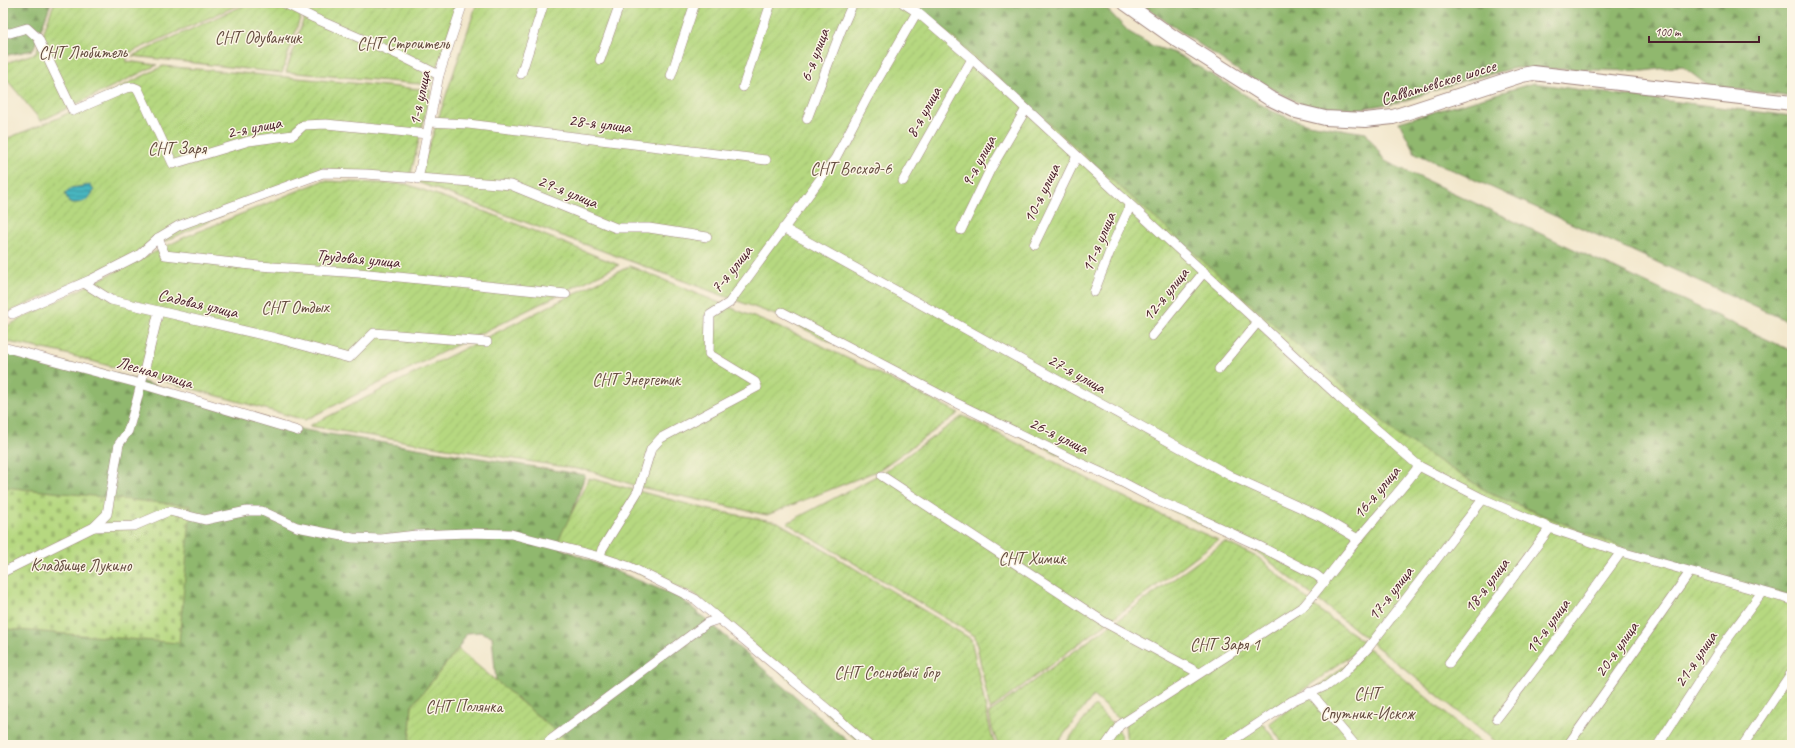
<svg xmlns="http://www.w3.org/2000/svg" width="1795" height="748" font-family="Caveat,sans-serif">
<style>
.grass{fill:url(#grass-dots);stroke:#807c56}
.forest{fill:url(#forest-firs);stroke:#6d6c4c}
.cemetery{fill:url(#cemetery-stones);stroke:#807c56}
.garden{fill:url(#garden-furrows);stroke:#807c56}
.water{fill:url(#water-rules);stroke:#486a76}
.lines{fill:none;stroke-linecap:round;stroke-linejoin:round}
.minor-casing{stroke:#9e837c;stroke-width:10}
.primary-casing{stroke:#9e837c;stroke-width:16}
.minor{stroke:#fff;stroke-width:9}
.primary{stroke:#fff;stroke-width:14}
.labels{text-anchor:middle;stroke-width:3;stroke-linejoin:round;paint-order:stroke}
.park-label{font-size:17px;fill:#654d40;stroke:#fcf5e5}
.street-label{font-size:17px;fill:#4a1f2b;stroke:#fcf5e5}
</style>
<defs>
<pattern id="grass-dots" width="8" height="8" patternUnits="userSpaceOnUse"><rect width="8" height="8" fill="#b6d880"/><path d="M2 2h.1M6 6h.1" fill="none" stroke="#9eb96f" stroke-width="1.8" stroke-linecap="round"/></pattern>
<pattern id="forest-firs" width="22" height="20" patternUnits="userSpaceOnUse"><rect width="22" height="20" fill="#90b86e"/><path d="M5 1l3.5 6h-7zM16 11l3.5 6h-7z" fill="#78955b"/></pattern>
<pattern id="cemetery-stones" width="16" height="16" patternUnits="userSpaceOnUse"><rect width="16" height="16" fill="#b6d880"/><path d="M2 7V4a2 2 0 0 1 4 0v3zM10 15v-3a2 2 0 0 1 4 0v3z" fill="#9eb96f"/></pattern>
<pattern id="garden-furrows" width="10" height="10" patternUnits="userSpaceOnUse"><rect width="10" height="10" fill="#b6d880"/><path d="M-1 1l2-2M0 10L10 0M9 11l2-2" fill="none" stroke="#9eb96f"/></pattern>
<pattern id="water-rules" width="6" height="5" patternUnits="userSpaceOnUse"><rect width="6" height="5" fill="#47b6c0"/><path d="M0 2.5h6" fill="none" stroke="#3d939c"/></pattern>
</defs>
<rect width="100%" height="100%" fill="#fcf5e5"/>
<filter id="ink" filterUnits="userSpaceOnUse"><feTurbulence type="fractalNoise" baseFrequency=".025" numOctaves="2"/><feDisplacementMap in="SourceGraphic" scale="8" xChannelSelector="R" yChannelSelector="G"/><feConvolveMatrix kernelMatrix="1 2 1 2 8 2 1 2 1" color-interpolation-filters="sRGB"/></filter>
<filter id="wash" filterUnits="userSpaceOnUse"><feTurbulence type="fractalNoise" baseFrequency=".012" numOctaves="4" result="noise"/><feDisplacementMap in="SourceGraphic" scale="16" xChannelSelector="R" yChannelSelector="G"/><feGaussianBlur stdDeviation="0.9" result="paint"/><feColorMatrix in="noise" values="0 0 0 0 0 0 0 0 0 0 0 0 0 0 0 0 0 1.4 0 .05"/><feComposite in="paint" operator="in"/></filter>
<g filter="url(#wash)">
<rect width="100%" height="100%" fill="#f2e7cc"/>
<polygon class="grass" points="3,419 7,419 3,473"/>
<g class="forest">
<polygon points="3,3 51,3 33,50 3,56"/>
<polygon points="906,3 1101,3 1129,32 1153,46 1177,54 1272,111 1289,118 1308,124 1366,133 1385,161 1792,351 1792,596 1628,550 1491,494 1398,436 932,19"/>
<polygon points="1145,3 1792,3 1792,97 1707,85 1682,66 1644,71 1515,68 1462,81 1404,101 1353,110 1309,108 1243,74 1145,7"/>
<polygon points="1534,83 1581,90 1792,116 1792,323 1415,153 1399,122"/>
<polygon points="3,350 116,374 304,430 585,475 560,548 681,598 852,745 572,745 496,681 492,636 480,632 467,633 458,649 412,706 409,745 3,745 3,473 7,419 3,419"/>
</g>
<polygon class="cemetery" points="3,487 191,506 179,643 6,629 3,650"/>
<g class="garden">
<polygon points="54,3 243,3 129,53 126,61 157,65 41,121 3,75 3,64 36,53"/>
<polygon points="249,3 305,3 282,73 132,56"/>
<polygon points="309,3 458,3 432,85 286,72"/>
<polygon points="477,3 906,3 932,19 1399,436 1491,494 1628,550 1792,596 1792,745 1500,745 1259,553 778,316 417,182"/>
<polygon points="163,66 431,90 410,177 311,175 3,315 3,140 56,119"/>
<polygon points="322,181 406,184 494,215 619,265 305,420 59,352 3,341 3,328 185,237"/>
<polygon points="630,266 812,341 959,413 879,470 767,515 640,487 590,471 309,426"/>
<polygon points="963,416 1142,506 1218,540 990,710 975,636 787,523 882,473"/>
<polygon points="589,478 710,510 778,522 971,639 991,733 995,745 862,745 695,594 557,543"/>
<polygon points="1225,542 1259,558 1323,613 1367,644 1296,695 1222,745 1127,745 1125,724 1093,696 1056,745 998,745 992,729 989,713"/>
<polygon points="1368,648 1483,745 1284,745 1269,724"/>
<polygon points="458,649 572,745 409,745 412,706"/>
<polygon points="1095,706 1120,732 1122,745 1064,745"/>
<polygon points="1262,723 1279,745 1229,745"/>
</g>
<path class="water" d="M91,185L94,191C86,203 83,203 69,203L65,193L71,188Z"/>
</g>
<g filter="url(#ink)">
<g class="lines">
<defs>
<g id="minor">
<polyline points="284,3 314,18 401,56 439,75"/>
<polyline points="903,3 917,12 972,59 1339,397 1419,466 1483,499 1550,528 1621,552 1792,600"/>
<polyline points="3,32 10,33 27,28 38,38 73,111 126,88 133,87 138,89 173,164 249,141 293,135 304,125 326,124 427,134"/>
<polyline points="600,60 620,3"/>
<polyline points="521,74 544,3"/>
<polyline points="671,76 695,3"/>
<polyline points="743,87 771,3"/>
<polyline points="807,119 842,28 853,3"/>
<polyline points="429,122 468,124 766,160"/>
<polyline points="418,179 439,75 463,3"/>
<polyline points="903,181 972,59"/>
<polyline points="783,228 1231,476 1321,517 1358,539"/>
<polyline points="961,230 990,170 1026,109"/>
<polyline points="158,238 165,255 259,266 359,273 566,294"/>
<polyline points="1034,245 1077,156"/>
<polyline points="84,283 111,300 276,338 349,358 374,333 487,342"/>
<polyline points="1094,292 1114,241 1128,211 1129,204"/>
<polyline points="782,312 954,402 1078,462 1122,482 1156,500 1201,519 1259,546 1316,575 1325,582"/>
<polyline points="12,314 90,280 139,255 158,238 178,226 323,173 366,174 511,185 616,228 649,228 707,237"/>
<polyline points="1152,336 1204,272"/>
<polyline points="3,347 141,384 298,431"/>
<polyline points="1219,369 1258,322"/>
<polyline points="882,476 1104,622 1199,673"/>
<polyline points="94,527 134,526 169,511 205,520 247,511 262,511 297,527 353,538 381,539 416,535 468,533 511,534 600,557 630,567 695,599 831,712 868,745"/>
<polyline points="600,557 602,549 638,491 651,449 661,438 757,387 755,382 709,354 710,315 729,303 835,159 867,98 917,12"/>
<polyline points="3,572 94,527 107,514 119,444 128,431 137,400 159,311"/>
<polyline points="1449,663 1550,528"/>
<polyline points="1310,692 1355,745"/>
<polyline points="1497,718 1548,652 1621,552"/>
<polyline points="548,745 549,741 707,623 719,619"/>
<path d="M1106,745L1120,725L1304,606C1323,584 1340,561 1358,539C1378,514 1400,492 1419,466"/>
<polyline points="1226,745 1292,701 1328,685 1343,674 1368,648 1483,499"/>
<polyline points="1568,745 1690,572"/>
<polyline points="1658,745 1720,649 1762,592"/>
<polyline points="1743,745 1792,672"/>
</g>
<polyline id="primary" points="1125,3 1173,37 1269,98 1296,111 1325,118 1365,120 1393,117 1522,75 1533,73 1792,103"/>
</defs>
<use href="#minor" class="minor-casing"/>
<use href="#primary" class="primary-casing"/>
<use href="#minor" class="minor"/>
<use href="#primary" class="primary"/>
</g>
</g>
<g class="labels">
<g class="park-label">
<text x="258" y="43">СНТ Одуванчик</text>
<text x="403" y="49">СНТ Строитель</text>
<text x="83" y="58">СНТ Любитель</text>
<text x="177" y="154">СНТ Заря</text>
<text x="851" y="174">СНТ Восход-6</text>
<text x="295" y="313">СНТ Отдых</text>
<text x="636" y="385">СНТ Энергетик</text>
<text x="1032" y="564">СНТ Химик</text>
<text x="81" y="571">Кладбище Лукино</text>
<text x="1225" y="650">СНТ Заря 1</text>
<text x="887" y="678">СНТ Сосновый бор</text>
<text x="1367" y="699">СНТ<tspan x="1367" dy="20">Спутник-Искож</tspan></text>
<text x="464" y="712">СНТ Полянка</text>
</g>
<g class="street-label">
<text transform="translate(814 55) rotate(-69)" y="6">6-я улица</text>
<text transform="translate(1438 82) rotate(-17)" y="6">Савватьевское шоссе</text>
<text transform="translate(419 98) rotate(-78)" y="6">1-я улица</text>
<text transform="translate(923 112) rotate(-61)" y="6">8-я улица</text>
<text transform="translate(600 123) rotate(7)" y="6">28-я улица</text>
<text transform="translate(254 127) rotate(-11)" y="6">2-я улица</text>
<text transform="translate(978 161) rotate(-62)" y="6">9-я улица</text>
<text transform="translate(568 191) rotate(22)" y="6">29-я улица</text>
<text transform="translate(1041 193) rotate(-64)" y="6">10-я улица</text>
<text transform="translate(1098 242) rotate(-67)" y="6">11-я улица</text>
<text transform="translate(358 258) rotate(5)" y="6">Трудовая улица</text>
<text transform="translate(731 269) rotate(-51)" y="6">7-я улица</text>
<text transform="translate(1165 294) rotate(-51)" y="6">12-я улица</text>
<text transform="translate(198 303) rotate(13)" y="6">Садовая улица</text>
<text transform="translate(155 372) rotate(16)" y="6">Лесная улица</text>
<text transform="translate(1077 373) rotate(29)" y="6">27-я улица</text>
<text transform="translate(1059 435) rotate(26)" y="6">26-я улица</text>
<text transform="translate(1376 492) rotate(-50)" y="6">16-я улица</text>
<text transform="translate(1486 585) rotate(-53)" y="6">18-я улица</text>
<text transform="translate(1390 593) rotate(-52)" y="6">17-я улица</text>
<text transform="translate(1547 626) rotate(-54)" y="6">19-я улица</text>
<text transform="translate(1616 649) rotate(-55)" y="6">20-я улица</text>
<text transform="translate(1695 659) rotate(-56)" y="6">21-я улица</text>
</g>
</g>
<rect width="1795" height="748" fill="none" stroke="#fcf5e5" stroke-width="16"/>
<path d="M1649 36v6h110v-6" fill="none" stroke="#4a1f2b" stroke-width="2"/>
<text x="1655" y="36" font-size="12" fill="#4a1f2b" stroke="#fcf5e5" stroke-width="3" paint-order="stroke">100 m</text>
</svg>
